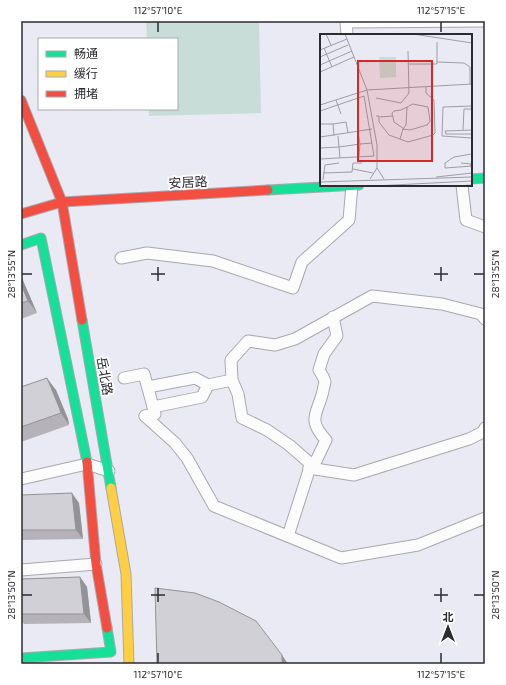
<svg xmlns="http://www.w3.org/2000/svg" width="506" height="685" font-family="'Exo 2','Noto Sans SC',sans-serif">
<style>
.green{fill:#c8ddd7}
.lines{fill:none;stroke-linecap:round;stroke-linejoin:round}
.street-casing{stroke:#a8a8af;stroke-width:13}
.fast-casing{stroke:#a8a8af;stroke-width:11}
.slow-casing{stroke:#a8a8af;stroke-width:11}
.jam-casing{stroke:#a8a8af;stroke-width:11}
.street{stroke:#fcfcfd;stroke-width:11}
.fast{stroke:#16e098;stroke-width:9}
.slow{stroke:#ffcf43;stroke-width:9}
.jam{stroke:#f24e42;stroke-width:9}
.wall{fill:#b5b3b9}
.shaded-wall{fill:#939296}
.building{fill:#d2d0d7;stroke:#939296}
.ticks{fill:none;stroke:#2b2b32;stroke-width:1.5}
.labels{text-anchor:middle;stroke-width:3.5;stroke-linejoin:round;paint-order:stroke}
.street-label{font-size:13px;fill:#2b2b32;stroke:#fff}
.inset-road{fill:none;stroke:#9e9ea6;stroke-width:1}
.view{fill:#d62828;fill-opacity:0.15;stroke:#d62828;stroke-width:2}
.inset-edge{fill:none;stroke:#2b2b32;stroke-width:2}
.neatline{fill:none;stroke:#2b2b32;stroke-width:1.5}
.ticks-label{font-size:10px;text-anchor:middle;fill:#2b2b32}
</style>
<rect width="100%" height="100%" fill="#eaeaf4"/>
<polygon class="green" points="146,21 259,21 261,113 149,116 149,109 177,109 177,39 147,39"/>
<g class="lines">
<defs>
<g id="street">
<polyline points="346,21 347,35"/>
<polyline points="346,22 485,21"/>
<polyline points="462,185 466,220 485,227"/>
<polyline points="121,258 147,253 213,261 293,288 302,262 349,220 352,185"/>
<polyline points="124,378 144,374 155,414 145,416"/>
<polyline points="148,387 195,378 208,385 232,380"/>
<polyline points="153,407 202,397 208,385"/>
<polyline points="145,416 175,443 187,458 214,506 341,558 418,545 485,518"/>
<polyline points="309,468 354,475 469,439 483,432 485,428"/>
<path d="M309,468L316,461L326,440C306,419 318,413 323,391C323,388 325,384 325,382C324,378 321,373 319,370L324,354L337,336L333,317"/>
<polyline points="21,479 87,464 109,471"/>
<polyline points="288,536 311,464 289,445 267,430 242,418 238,394 232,380 231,360 248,341 275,345 295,339 372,296 442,304 481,314 485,319"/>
<polyline points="21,570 96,564"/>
</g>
<g id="fast">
<polyline points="471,179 485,178"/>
<polyline points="268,190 359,185"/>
<polyline points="21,245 41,238 87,462"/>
<polyline points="82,320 111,488"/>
<polyline points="21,658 111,652 107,628"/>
</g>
<polyline id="slow" points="111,488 126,574 129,664"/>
<g id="jam">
<polyline points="21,100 62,202 82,320"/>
<polyline points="21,214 62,202 268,190"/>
<polyline points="87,462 96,564 107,628"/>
</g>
</defs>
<use href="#street" class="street-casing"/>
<use href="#fast" class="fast-casing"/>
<use href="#slow" class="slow-casing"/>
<use href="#jam" class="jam-casing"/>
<use href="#street" class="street"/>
<use href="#fast" class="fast"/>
<use href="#slow" class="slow"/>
<use href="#jam" class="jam"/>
</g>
<g class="wall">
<polygon points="21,277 37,313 21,319"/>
<polygon points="21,387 56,390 68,419 69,425 21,442"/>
<polygon points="21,495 79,503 83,539 21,540"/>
<polygon points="80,577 87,587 91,623 24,624 21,620 21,579"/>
</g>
<g class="shaded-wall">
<polygon points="21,277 22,278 37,313 28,301 21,284"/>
<polygon points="47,378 56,390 68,419 69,425 61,413"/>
<polygon points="72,493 79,503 83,539 76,530"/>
<polygon points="80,577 87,587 91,623 84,614"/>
<polygon points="282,655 288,664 282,664"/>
</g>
<g class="building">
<polygon points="21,284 28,301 21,303"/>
<polygon points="47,378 59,407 61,413 21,427 21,387"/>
<polygon points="72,493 76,530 21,530 21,495"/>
<polygon points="80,577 84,614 21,614 21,579"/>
<polygon points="155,588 195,593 219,602 256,621 282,655 282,664 157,664"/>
</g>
<path class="ticks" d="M158,22V32M441,22V32M158,267V281M441,267V281M22,274H32M151,274H165M434,274H448M474,274H484M158,588V602M441,588V602M22,595H32M151,595H165M434,595H448M474,595H484M158,653V663M441,653V663"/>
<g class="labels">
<g class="street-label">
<text transform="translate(188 182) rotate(-3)" y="5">安居路</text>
<text transform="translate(105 376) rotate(80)" y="5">岳北路</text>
</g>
</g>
<g transform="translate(320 34)">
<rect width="152" height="152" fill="#eaeaf4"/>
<path d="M59,23H76V43L60,44Z" fill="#c8ddd7"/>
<path class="inset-road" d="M6,0L11,11M25,0L47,56L57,111V134L50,145M93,0L152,9M4,14L12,33M0,16L27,5M0,23L28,11M117,28L144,29L150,33V50M89,30H117V8M0,31L32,17M0,38L34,23M56,64L81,69L89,59L88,17M16,66L21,80M0,71L47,56L152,50M152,72L123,73L122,102L152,104M0,77L44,62L54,122L0,125M56,82H59V88L69,101L88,108L113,101L115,99L114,66L106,59V53M60,83L72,82M0,90H13L14,102M13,90L26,88L28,99M143,96L144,75H152M152,96L125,97L126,100H152M0,103L52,95M80,105L83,95H84L74,88L72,79L74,77L81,76L93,70L108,73L110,87L107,91L90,96L83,95L86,91L87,73M0,114L19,113L18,102M152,120L134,123L125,129V134L152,132M39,122L40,110L52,109M20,124L19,113L40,110L38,98M141,129L151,130V133M57,134L64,145M33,135L53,139M3,139L32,138L33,129H42M116,143L152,139M3,146L5,131L19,129M0,148L152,143M54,152L152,147M137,152L152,151"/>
<path class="view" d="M38,27H112V127H38Z"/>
<rect width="152" height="152" class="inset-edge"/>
</g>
<rect width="506" height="685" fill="none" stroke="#ffffff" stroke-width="44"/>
<rect x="38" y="38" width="140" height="72" fill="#ffffff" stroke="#aaaaad"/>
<rect x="46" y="51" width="20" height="6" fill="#16e098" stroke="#aaaaad"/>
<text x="74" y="58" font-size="12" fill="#2b2b32">畅通</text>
<rect x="46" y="71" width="20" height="6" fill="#ffcf43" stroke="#aaaaad"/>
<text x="74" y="78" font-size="12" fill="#2b2b32">缓行</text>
<rect x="46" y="91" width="20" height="6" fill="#f24e42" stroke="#aaaaad"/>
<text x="74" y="98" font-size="12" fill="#2b2b32">拥堵</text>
<g transform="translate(448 627)" stroke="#ffffff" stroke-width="3" paint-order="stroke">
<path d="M0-3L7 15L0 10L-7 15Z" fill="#2b2b32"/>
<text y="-6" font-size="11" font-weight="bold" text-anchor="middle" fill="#2b2b32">北</text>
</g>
<rect x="22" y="22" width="462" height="641" class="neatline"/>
<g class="ticks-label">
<text x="158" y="14">112°57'10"E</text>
<text x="441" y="14">112°57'15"E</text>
<text transform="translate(11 274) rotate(-90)" y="4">28°13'55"N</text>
<text transform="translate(495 274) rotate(-90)" y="4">28°13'55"N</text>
<text transform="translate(11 595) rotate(-90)" y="4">28°13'50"N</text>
<text transform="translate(495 595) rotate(-90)" y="4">28°13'50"N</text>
<text x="158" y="678">112°57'10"E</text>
<text x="441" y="678">112°57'15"E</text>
</g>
</svg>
